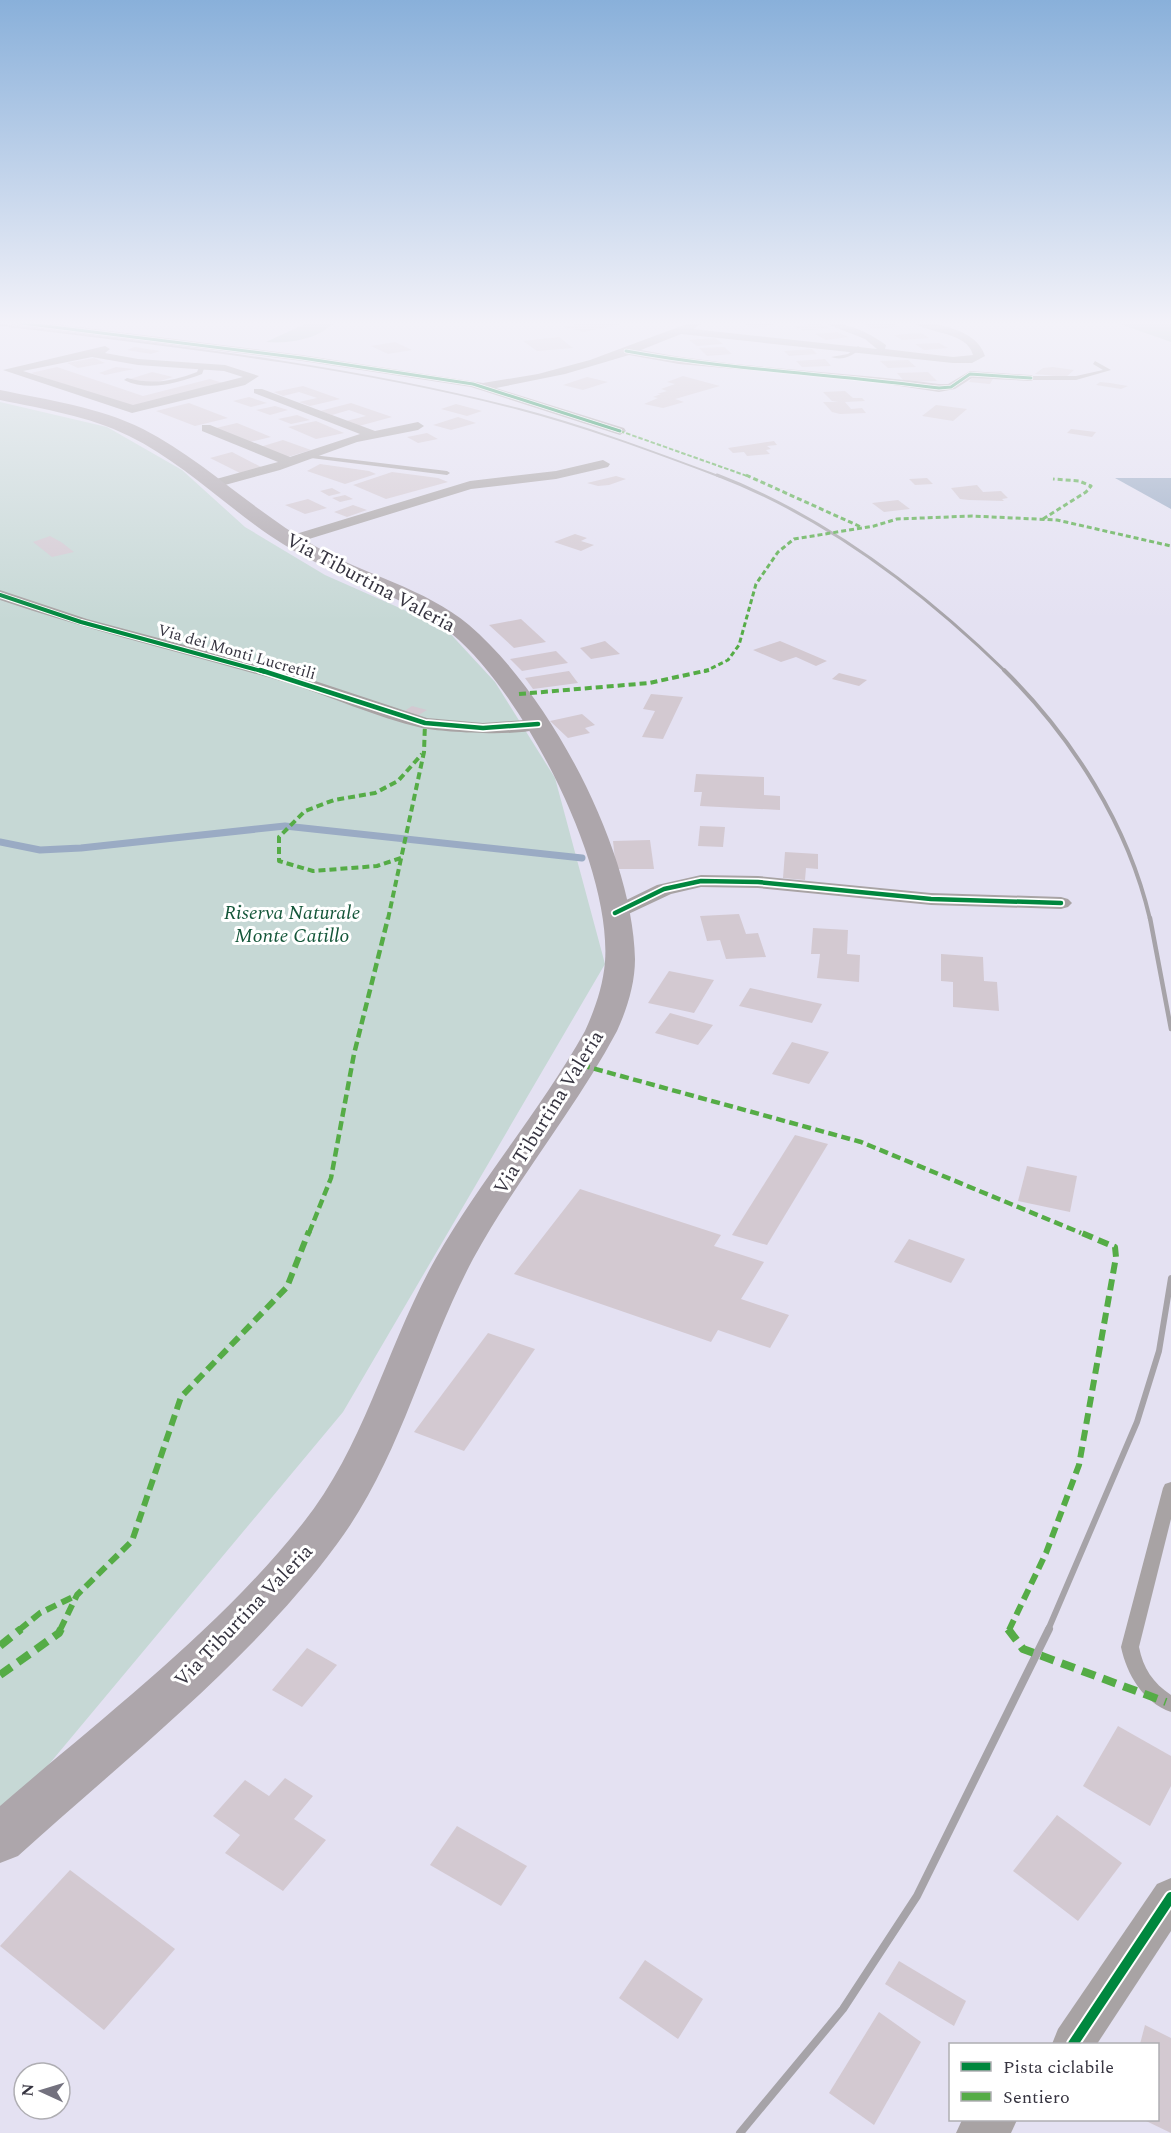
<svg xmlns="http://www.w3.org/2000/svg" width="1171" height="2133" font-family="Spectral,serif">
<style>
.green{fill:#c6d8d5}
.forest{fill:#adc0bc}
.water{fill:#9aabc4}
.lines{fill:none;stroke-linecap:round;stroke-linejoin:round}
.stream{stroke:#9aabc4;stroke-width:7}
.building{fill:#d3c9d1}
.service{fill:#a8a3a4;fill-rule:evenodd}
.minor{fill:#a8a3a4;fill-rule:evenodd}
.primary{fill:#ada6ab;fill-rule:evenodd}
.rail-far5{stroke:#a6a3a8;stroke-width:2}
.rail-far4{stroke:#a6a3a8;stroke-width:3}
.rail-far3{stroke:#a6a3a8;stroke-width:4}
.rail-far2{stroke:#a6a3a8;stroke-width:4.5}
.rail-far1{stroke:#a6a3a8;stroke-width:6}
.rail{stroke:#a6a3a8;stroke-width:8}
.quiet-far5{stroke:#55ac46;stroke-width:2;stroke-dasharray:4.5 2;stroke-linecap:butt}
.quiet-far4{stroke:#55ac46;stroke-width:3;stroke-dasharray:5 3;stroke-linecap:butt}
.quiet-far3{stroke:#55ac46;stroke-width:4;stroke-dasharray:7 4;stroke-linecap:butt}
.quiet-far2{stroke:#55ac46;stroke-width:4.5;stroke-dasharray:9 4.5;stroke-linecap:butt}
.quiet-far1{stroke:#55ac46;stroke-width:6;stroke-dasharray:11 6;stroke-linecap:butt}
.quiet{stroke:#55ac46;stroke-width:8;stroke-dasharray:14 8;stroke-linecap:butt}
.cycleway-far3-casing{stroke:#fff;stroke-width:4.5}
.cycleway-far2-casing{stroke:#fff;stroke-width:6}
.cycleway-far1-casing{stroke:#fff;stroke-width:8}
.cycleway-casing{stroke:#fff;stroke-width:14}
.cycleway-far3{stroke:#00873e;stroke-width:3}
.cycleway-far2{stroke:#00873e;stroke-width:4}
.cycleway-far1{stroke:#00873e;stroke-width:4.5}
.cycleway{stroke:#00873e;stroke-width:10}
.labels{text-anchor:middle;stroke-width:6;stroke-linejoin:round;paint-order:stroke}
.far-street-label{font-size:16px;fill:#363440;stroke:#fff}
.street-label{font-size:20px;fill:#363440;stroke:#fff}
.park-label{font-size:20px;font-style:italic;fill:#145639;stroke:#fff}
</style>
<rect width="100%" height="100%" fill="#e4e1f2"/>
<polygon class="green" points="0,402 107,427 182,470 245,527 325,575 445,628 495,682 555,778 605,964 343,1412 0,1823"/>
<g class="forest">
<path d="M309,322H335C318,339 290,344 266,342Z"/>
<polygon points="1114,322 1171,322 1171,342"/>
</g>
<polygon class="water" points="1115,478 1171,478 1171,509"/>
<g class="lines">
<polyline class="stream" points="0,842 40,850 81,848 285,826 582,858"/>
</g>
<g class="building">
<polygon points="583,322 592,323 626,323 584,332 565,327"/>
<polygon points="739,322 767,322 774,325 754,328"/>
<polygon points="881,322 891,322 899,327 872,329 864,323"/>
<polygon points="818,323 828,328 804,331 794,326"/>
<polygon points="837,332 848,337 826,340 815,334"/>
<polygon points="921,333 929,338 902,340 894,335"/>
<polygon points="559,337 573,348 537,351 523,341"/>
<polygon points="715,338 723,344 697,346 689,340"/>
<polygon points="395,342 412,350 388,354 371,346"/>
<polygon points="939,343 948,348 924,350 915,344"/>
<polygon points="135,347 160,351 151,354 127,350"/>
<polygon points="724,347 732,354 707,356 699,348"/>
<polygon points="812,349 817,354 789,356 784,351"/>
<polygon points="94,358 105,363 78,368 67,363"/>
<polygon points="825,359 831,366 802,367 796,361"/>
<polygon points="908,360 916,367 888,368 880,361"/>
<polygon points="57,367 143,396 210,379 226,384 132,408 31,373"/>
<polygon points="116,367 134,369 105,375 99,373"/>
<polygon points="1053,367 1074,370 1066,377 1035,374 1043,368"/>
<polygon points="152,372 173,377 151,384 130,379"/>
<polygon points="928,372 937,381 905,382 897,373"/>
<polygon points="683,376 720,386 675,399 684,402 663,408 644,404 658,398 653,397 661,394 657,394 667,391 661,389 675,384 667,382"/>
<polygon points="973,376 994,377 990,384 969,382"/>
<polygon points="587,377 608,382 583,390 563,385"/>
<polygon points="1100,382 1110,383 1128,386 1121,389 1096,385"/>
<polygon points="303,386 340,399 310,406 299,402 317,398 299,392 283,396 274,392"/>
<polygon points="845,391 853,398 862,398 865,401 845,402 851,409 862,408 866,413 840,414 832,412 823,402 838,402 832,401 823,392"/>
<polygon points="249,397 267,403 251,407 233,401"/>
<polygon points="189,403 228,418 195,426 156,411"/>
<polygon points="351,403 392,417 359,426 346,421 366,416 349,410 332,415 320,411"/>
<polygon points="456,404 482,411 467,416 441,409"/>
<polygon points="936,405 967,409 953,421 922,416"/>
<polygon points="275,406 288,410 270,415 256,410"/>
<polygon points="297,415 310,420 291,424 278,419"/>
<polygon points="458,417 476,423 451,430 433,425"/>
<polygon points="316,421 344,433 316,439 288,427"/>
<polygon points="237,423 271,437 250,442 216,428"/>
<polygon points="1071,429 1096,432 1092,437 1067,433"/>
<polygon points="427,433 438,439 418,443 407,437"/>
<polygon points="283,440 311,450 288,457 260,447"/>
<polygon points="774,441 777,445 767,446 771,449 766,450 770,454 747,456 744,452 733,453 728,448"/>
<polygon points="232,452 263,468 240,473 210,458"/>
<polygon points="320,464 369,471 376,474 345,484 307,471"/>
<polygon points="392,472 438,478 448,482 386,499 353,485"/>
<polygon points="616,476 626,479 609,485 598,486 587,483"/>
<polygon points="927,478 933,484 915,485 909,479"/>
<polygon points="977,485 983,492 1001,491 1008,498 1002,499 1004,501 969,500 960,499 951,488"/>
<polygon points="332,488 341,493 329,496 320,491"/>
<polygon points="345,495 353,499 340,502 332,498"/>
<polygon points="308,499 327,508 305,514 285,505"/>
<polygon points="898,500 910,509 884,512 872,503"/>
<polygon points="353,505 367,510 347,517 334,512"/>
<polygon points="575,534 587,538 581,541 594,545 581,551 554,542"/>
<polygon points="50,536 61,542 74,552 52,557 33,542"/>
<polygon points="521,619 546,642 514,648 489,625"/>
<polygon points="605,641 620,654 591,659 580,648"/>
<polygon points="780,641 827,661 816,666 796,657 781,662 753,650"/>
<polygon points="556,651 568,663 522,671 510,659"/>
<polygon points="569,671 578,683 533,689 525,678"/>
<polygon points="839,673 867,680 859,686 832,679"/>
<polygon points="651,694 683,697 663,739 642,737 655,711 643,709"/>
<polygon points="412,706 427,710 417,716 403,712"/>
<polygon points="582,714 595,725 585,728 590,733 568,738 550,721"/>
<polygon points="696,774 764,777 764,795 780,796 780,810 700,806 702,792 694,792"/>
<polygon points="700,826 725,827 723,847 698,846"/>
<polygon points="650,840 654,869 616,869 613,841"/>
<polygon points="785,852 818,854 818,869 806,868 805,880 783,878"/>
<polygon points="739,914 746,934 758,933 766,957 726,959 720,940 707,941 700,916"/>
<polygon points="813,928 848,930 847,954 860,955 859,982 817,978 820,954 811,954"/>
<polygon points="941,954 983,957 984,981 997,982 999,1011 953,1007 953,982 941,981"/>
<polygon points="669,971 714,980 694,1013 648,1003"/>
<polygon points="750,988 822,1004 812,1023 739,1006"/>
<polygon points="670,1013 713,1025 698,1045 655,1033"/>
<polygon points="792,1042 829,1052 809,1084 772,1074"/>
<polygon points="795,1135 828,1144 767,1245 732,1235"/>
<polygon points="1027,1166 1077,1176 1070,1212 1018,1201"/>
<polygon points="580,1189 721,1235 714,1246 764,1262 741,1299 789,1315 770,1348 718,1330 711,1342 514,1274"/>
<polygon points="909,1239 965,1259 951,1283 894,1262"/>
<polygon points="488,1333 535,1349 464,1451 414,1432"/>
<polygon points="307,1648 337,1665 302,1707 272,1690"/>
<polygon points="1118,1726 1171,1756 1171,1786 1150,1826 1083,1786"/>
<polygon points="285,1778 313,1796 294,1819 326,1840 283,1891 225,1853 240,1835 213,1816 245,1780 269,1796"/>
<polygon points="1057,1815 1122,1863 1078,1921 1013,1871"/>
<polygon points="457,1826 527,1866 501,1906 430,1865"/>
<polygon points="70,1870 175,1949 104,2030 0,1946"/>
<polygon points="645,1960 703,1999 678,2039 619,1998"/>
<polygon points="899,1961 966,2001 954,2026 885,1984"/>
<polygon points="879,2012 921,2042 874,2125 829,2093"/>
<polygon points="1145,2025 1171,2038 1171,2133 1144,2120 1158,2120 1158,2044 1140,2044"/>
</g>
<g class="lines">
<g class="service">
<path d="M858,346L861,348C853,356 842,361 831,357L848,354Z"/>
<polygon points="1095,361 1111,370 1076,380 1031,380 1028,378 1031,376 1076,376 1103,370 1093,364"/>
<path d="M200,365L205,366L202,374C178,383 148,392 124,380L127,378C152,385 174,381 197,372Z"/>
<polygon points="305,454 447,471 450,473 447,475 303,457 303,455"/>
<path d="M1171,1482V1519L1139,1647C1143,1668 1153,1683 1171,1695V1712C1143,1702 1127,1675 1121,1647L1163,1488L1165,1484Z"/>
</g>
<g class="minor">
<path d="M8,322H39L302,355L483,383L538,374L590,360L692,322L701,324L693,329L877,349L865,339L822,322C845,322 867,331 886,345L885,349L953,357L973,355C967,331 928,334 912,322C935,322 977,329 985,356L972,363H953L681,334L641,350C739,369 840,371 939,384H948L970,371L1031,375L1037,378L1031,381L972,378L955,389L939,392L860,380L679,364L629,355L565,374L496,388L624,428L626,431L620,435L471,387L302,361L13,325Z"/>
<path d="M105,346L110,349L105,353L138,359L225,365L259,376L245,385L132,413L3,370ZM92,357L138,365L224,371L243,377L133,405L23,371Z"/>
<polygon points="254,389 262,389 375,431 418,422 424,426 418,430 357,442 280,470 214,488 209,487 209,481 278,462 202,431 202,425 210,425 290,457 360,434 254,393"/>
<polygon points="603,460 610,464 608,467 556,479 471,489 296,543 286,543 284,540 286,537 470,481 556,471"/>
<path d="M0,590L87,619L297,675L427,718L483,723L538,719L547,724C537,739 441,732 422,728C375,717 330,696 284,682C189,654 94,632 0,600Z"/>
<polygon points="701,875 758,876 931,893 1061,897 1068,899 1072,903 1068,907 1061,909 931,905 758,888 701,887 671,894 622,917 608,917 604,913 608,909 657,885"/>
<polygon points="1171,1878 1171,1931 1097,2044 1052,2044 1058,2029 1157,1884"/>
<polygon points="962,2120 1017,2120 1011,2133 956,2133"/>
</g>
<path class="primary" d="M0,390C48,400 99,407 143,429C205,461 254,512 315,546C364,575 425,588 469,625C550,694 633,851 635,959C635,984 627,1009 617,1031C575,1110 516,1180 473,1259C423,1353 401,1458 337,1544C252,1660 124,1760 18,1856L0,1863V1806C104,1716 217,1631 303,1523C366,1444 387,1344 436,1258C481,1179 541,1110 585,1031C595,1009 603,986 605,962C612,866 525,695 452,634C403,593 336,578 283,544C230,511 186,464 129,436C89,416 43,409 0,400Z"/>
<path class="rail-far5" d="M0,325C174,346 349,365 519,409C588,427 654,452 721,477"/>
<path class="rail-far4" d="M717,475C824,516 924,592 1006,672"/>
<path class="rail-far3" d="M1004,670C1073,738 1128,825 1150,919"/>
<polyline class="rail-far2" points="1150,918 1171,1029"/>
<polyline class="rail-far1" points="1048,1630 1137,1422 1159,1351 1171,1278"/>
<polyline class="rail" points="740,2133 843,2009 917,1896 1049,1629"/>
<polyline class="quiet-far5" points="620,431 750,477"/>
<g class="quiet-far4">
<polyline points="746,475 861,527"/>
<polyline points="1043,519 1086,492 1091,486 1079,481 1053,479"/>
<polyline points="704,672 728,660 739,645 756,584 778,552 794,539 874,526 897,519 972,516 1057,520 1171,546"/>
</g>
<g class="quiet-far3">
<polyline points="519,694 649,683 709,670"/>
<polyline points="401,858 377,866 313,871 279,861 279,837 305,811 334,800 375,793 398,781 422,754"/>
<polyline points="388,919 424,752 425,723"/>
</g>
<g class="quiet-far2">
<polyline points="581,1065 861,1142 1081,1233"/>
<polyline points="309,1233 331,1178 354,1054 388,918"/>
</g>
<g class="quiet-far1">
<polyline points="19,1630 40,1613 77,1595"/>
<polyline points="60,1630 77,1595 132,1541 181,1397 287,1287 309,1231"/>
<polyline points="1009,1630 1046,1553 1079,1465 1116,1257 1115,1247 1077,1231"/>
</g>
<g class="quiet">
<polyline points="1008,1629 1023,1649 1166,1702"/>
<polyline points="0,1646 21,1629"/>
<polyline points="0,1675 59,1633 61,1629"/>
</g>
<defs>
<g id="cycleway-far3">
<polyline points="13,322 302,358 473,384 620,431"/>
<path d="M626,351C729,370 835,374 939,388L951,387L970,374L1031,378"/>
</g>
<polyline id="cycleway-far2" points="0,595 81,622 265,672"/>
<g id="cycleway-far1">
<polyline points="260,670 425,723 483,728 538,724"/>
<polyline points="615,913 664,889 701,881 758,882 931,899 1061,903"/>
</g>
<polyline id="cycleway" points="1073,2044 1171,1897"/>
</defs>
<use href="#cycleway-far3" class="cycleway-far3-casing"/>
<use href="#cycleway-far2" class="cycleway-far2-casing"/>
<use href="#cycleway-far1" class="cycleway-far1-casing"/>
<use href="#cycleway" class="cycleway-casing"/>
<use href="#cycleway-far3" class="cycleway-far3"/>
<use href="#cycleway-far2" class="cycleway-far2"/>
<use href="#cycleway-far1" class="cycleway-far1"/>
<use href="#cycleway" class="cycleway"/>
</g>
<linearGradient id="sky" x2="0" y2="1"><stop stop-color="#89b0da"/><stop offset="0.52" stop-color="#f3f2f9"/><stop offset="1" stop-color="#f3f2f9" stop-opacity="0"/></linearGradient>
<rect width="1171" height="621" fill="url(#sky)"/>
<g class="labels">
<g class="far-street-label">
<text transform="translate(237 651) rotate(16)" y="6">Via dei Monti Lucretili</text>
</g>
<g class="street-label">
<text transform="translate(371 582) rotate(28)" y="7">Via Tiburtina Valeria</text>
<text transform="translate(548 1112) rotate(-58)" y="7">Via Tiburtina Valeria</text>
<text transform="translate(243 1615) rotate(-46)" y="7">Via Tiburtina Valeria</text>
</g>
<g class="park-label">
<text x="292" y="919">Riserva Naturale<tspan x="292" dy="23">Monte Catillo</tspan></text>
</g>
</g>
<rect x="949" y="2043" width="210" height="78" fill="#ffffff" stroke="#afaeb3" stroke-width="1.5"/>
<rect x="961" y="2062" width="30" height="9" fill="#00873e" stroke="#afaeb3" stroke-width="1.5"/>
<text x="1003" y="2073" font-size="18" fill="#363440">Pista ciclabile</text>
<rect x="961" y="2092" width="30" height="9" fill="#55ac46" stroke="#afaeb3" stroke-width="1.5"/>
<text x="1003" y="2103" font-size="18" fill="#363440">Sentiero</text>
<g transform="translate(42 2091) rotate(274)"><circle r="28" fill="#ffffff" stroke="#afaeb3" stroke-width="1.5"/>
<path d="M0-4.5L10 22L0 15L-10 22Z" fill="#73717e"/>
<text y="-9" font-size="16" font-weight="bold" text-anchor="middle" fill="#363440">N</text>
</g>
</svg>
